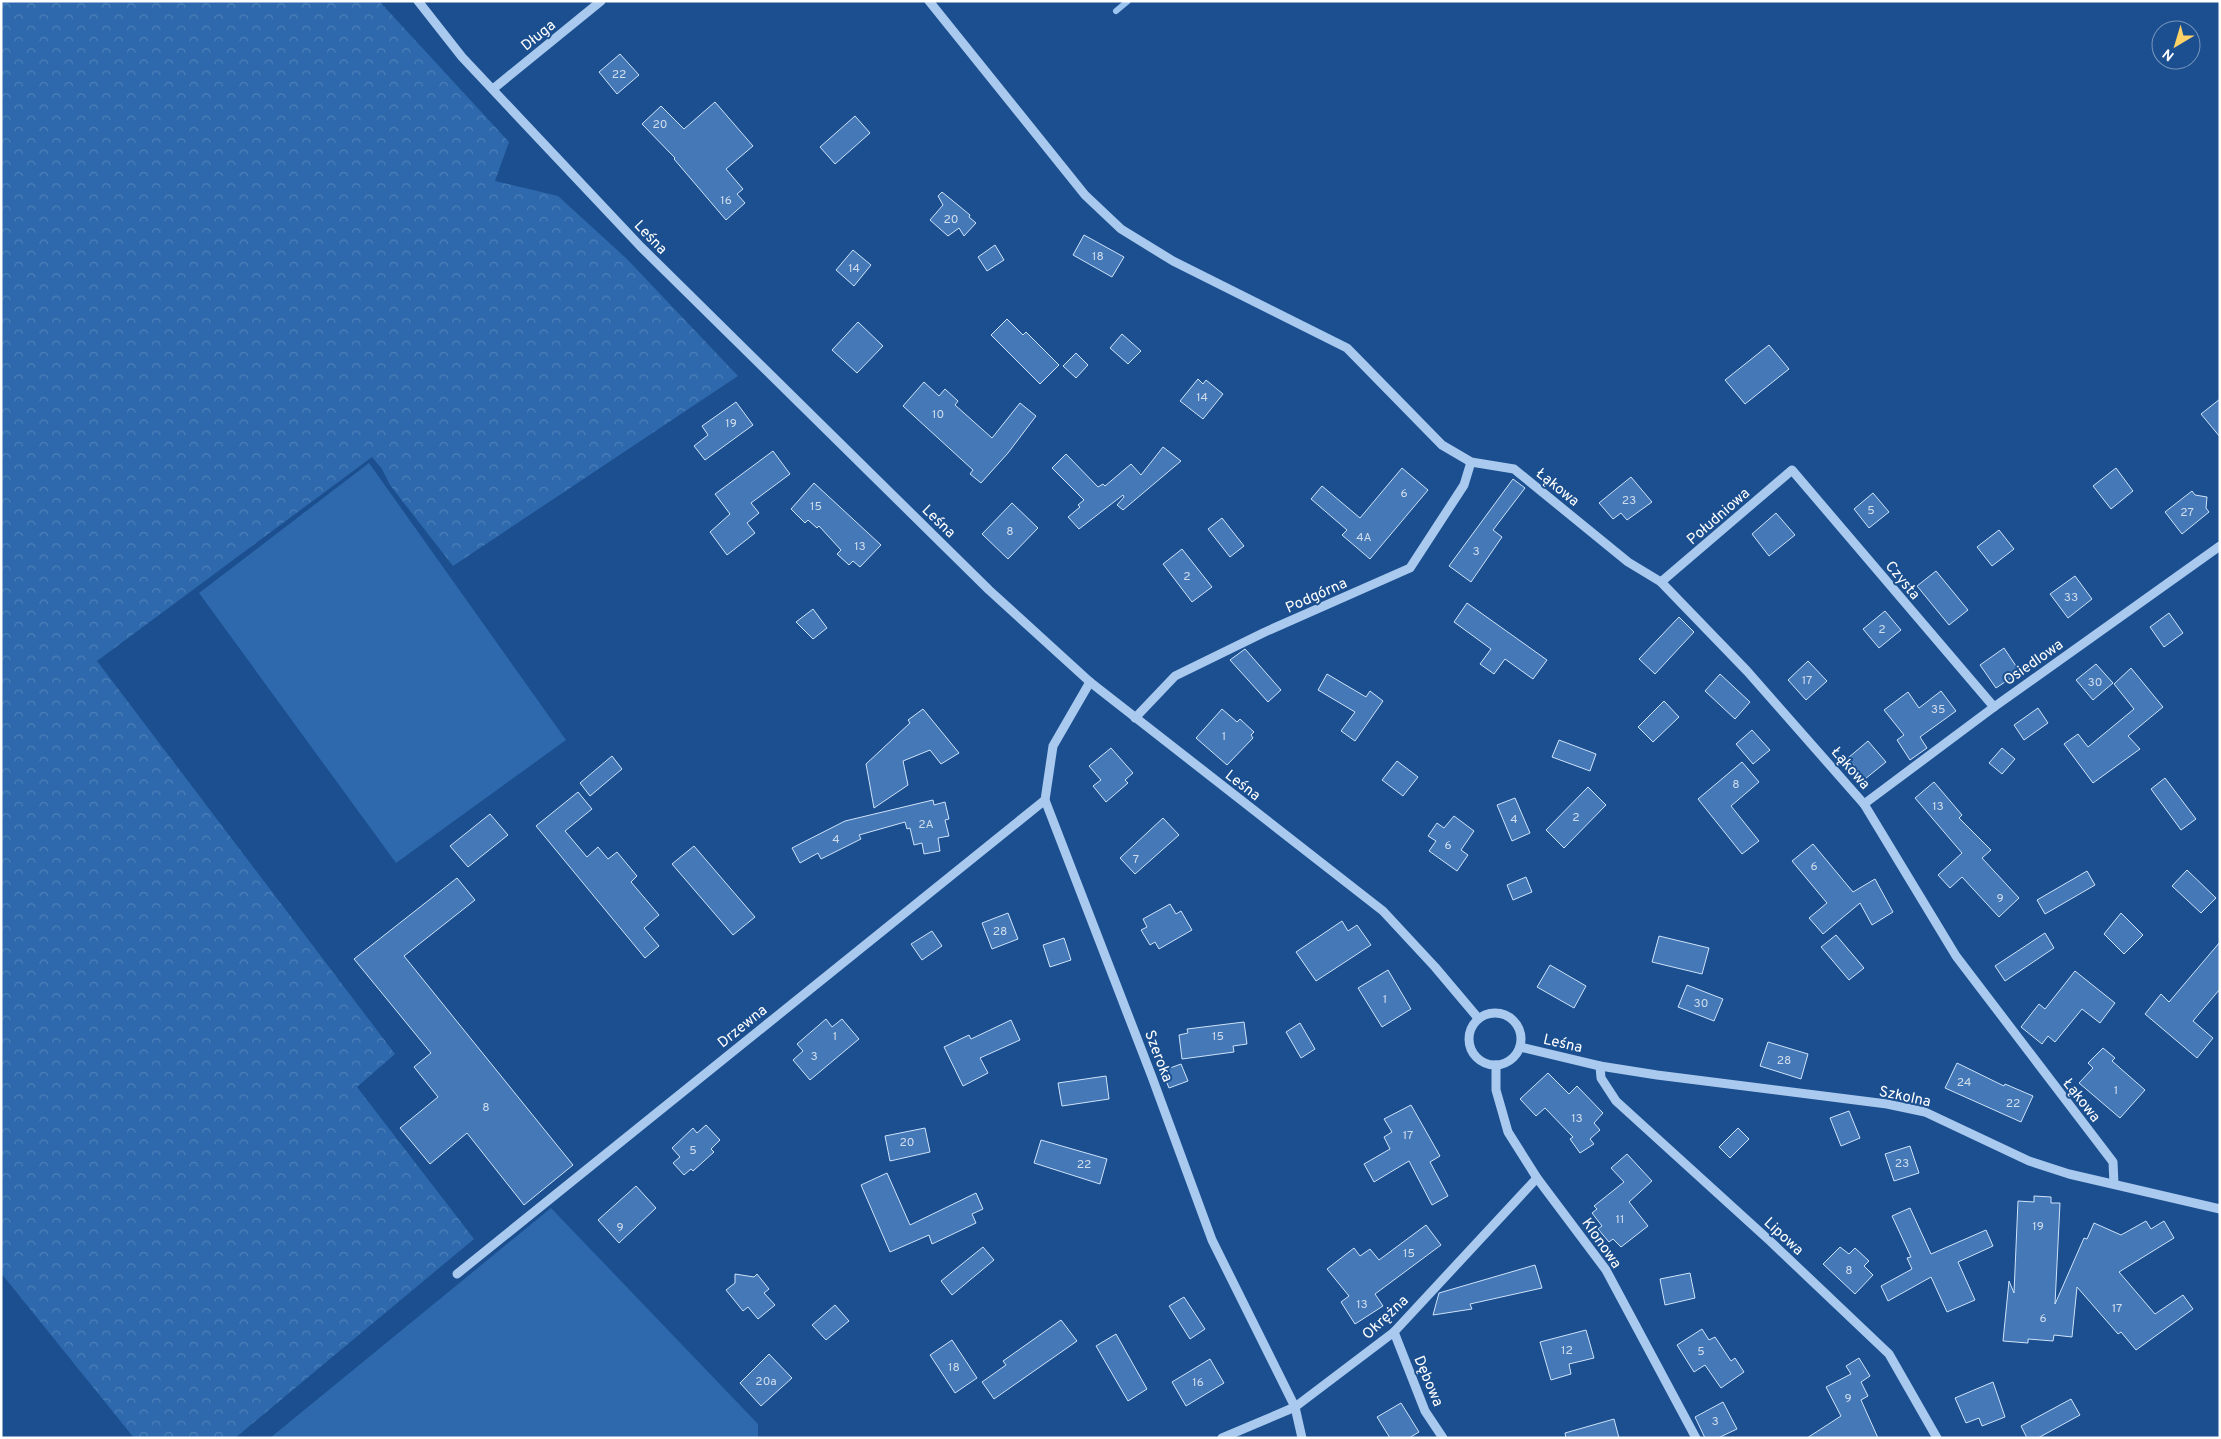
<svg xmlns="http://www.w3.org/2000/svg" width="2221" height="1439" font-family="Overpass,sans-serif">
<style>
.green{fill:#2e69ad}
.forest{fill:url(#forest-crowns)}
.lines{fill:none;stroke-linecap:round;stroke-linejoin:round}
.stream{stroke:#9cc4f0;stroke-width:6}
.building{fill:#4478b7;stroke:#cfe3fa}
.minor{stroke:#a9c9ee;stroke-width:9}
.labels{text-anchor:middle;stroke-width:4;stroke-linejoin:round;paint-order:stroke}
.number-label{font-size:12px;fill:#d0dded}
.street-label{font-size:15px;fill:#fff;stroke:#1b4f8f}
</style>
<defs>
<pattern id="forest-crowns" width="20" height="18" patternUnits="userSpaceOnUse" patternTransform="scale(1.25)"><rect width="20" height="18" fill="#2e69ad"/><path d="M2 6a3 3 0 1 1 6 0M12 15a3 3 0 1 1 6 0" fill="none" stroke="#4d80b9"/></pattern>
</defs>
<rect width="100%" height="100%" fill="#1b4f8f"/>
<g class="green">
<polygon points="369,463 566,740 396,863 199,593"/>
<polygon points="551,1208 758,1424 758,1438 270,1438"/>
</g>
<polygon class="forest" points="1,1 379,1 509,142 495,181 558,196 627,259 738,376 453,566 390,485 382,469 372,457 97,661 395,1054 357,1087 474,1239 235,1438 134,1438 1,1273"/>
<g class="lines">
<polyline class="stream" points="1116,11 1128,1"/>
</g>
<g class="building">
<polygon points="620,54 639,75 617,94 599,72"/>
<polygon points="715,102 753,146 726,169 743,189 737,194 745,203 726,220 674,159 675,158 642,124 661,106 684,129"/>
<polygon points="855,116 870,133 835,164 820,147"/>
<polygon points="942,192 970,215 969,217 976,223 964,236 959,228 948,236 930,220 943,205 938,196"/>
<polygon points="1084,235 1124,257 1112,277 1073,255"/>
<polygon points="995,245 1004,260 987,271 978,257"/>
<polygon points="853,250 871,265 854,286 836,270"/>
<polygon points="1007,319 1023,335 1026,332 1059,365 1040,384 991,335"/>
<polygon points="858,322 883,346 857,373 832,350"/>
<polygon points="1122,334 1141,351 1128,364 1110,348"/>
<polygon points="1769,345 1789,369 1745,404 1725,380"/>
<polygon points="1076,353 1088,365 1076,378 1063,366"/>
<polygon points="1198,379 1203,384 1206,380 1223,394 1203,419 1180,401"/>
<polygon points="924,382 939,396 945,389 958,401 955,405 992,438 1020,403 1036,416 1008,453 981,483 970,474 973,470 903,406"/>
<polygon points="2220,399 2220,437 2201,414"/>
<polygon points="736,402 753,425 705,460 694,446 708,435 702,426"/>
<polygon points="1163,447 1181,461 1123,510 1117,505 1124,497 1123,495 1079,529 1068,517 1080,507 1078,505 1084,500 1052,468 1066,454 1098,487 1103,484 1105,486 1131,464 1141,475"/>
<polygon points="773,451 790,474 751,503 759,513 747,523 755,533 727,555 710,532 730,514 715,494"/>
<polygon points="1402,468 1428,490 1370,559 1342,535 1347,530 1311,499 1322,486 1360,518"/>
<polygon points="2116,468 2133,491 2111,509 2093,486"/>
<polygon points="1631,477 1652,502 1627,520 1621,513 1613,519 1599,503"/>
<polygon points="1513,479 1525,488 1493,530 1502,537 1471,582 1449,566"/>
<polygon points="814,483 881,545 860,567 853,561 849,565 837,554 841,550 819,526 817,528 808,520 805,523 791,509"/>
<polygon points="2192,491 2195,495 2207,497 2206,508 2209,512 2182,534 2165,512"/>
<polygon points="1873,493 1889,512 1869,528 1854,509"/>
<polygon points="1012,503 1038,528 1008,559 982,534"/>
<polygon points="1776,513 1795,535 1769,556 1752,534"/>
<polygon points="1222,518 1244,546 1230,557 1208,529"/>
<polygon points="1999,530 2014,549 1992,566 1977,547"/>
<polygon points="1182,549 1212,587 1192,602 1163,564"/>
<polygon points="1936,571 1968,610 1949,625 1917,586"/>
<polygon points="2075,576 2092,599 2068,618 2050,594"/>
<polygon points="1467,603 1547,660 1533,679 1505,659 1494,674 1480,664 1491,649 1454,622"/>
<polygon points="813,609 827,628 813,639 796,622"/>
<polygon points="1885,611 1901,630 1879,648 1863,629"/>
<polygon points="2169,613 2183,633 2164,647 2150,627"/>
<polygon points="1679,617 1694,632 1655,674 1639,659"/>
<polygon points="2004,648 2020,672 1996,688 1980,665"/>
<polygon points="1245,649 1281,690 1268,702 1230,660"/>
<polygon points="1808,661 1827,681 1806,700 1788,680"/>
<polygon points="2096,664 2113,683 2093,700 2076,680"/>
<polygon points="2131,668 2163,707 2128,736 2140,749 2093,783 2064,744 2078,734 2088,747 2134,709 2114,684"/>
<polygon points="1327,674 1366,697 1370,691 1383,701 1355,741 1341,731 1355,712 1318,690"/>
<polygon points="1720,674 1750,702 1735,719 1705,691"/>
<polygon points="1941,691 1956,711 1920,737 1927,748 1910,760 1897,740 1904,735 1884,710 1908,692 1919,708"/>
<polygon points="1664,701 1679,717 1653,742 1638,727"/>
<polygon points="2038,708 2048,723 2024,740 2014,725"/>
<polygon points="923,709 959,753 941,764 930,750 903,761 908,785 874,808 866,764 910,723 908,720"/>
<polygon points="1222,709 1237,722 1240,719 1254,732 1251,735 1253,738 1227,765 1196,738"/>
<polygon points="1752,730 1770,750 1753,764 1736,744"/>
<polygon points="1559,740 1596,754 1590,771 1552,757"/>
<polygon points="1868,741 1886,762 1865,779 1848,758"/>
<polygon points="1111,748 1133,773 1125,780 1128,783 1106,802 1093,786 1101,780 1089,766"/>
<polygon points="2002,748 2015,759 2002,774 1989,763"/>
<polygon points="612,756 622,769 590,796 580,783"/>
<polygon points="1397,761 1418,777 1403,796 1382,780"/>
<polygon points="1742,762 1759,782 1731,806 1759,841 1742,854 1698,799"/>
<polygon points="2165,778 2196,819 2181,830 2151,789"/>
<polygon points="1934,782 1962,815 1959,818 1991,850 1982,858 2019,898 1999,917 1962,877 1950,888 1938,875 1962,853 1915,798"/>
<polygon points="1588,787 1606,805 1564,848 1546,830"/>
<polygon points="578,792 592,809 565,831 587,857 598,847 608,859 617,852 637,876 631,882 659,915 644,928 659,946 645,958 536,826"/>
<polygon points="1515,798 1530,833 1512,841 1497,805"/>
<polygon points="933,800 934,805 945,802 949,819 945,820 949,836 938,838 940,851 924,854 922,843 914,845 910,828 907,829 905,822 859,835 861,839 821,859 818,853 800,863 792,848 845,821"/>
<polygon points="490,814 508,835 468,867 450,846"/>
<polygon points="1454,816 1474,831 1461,850 1468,855 1457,871 1429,851 1436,841 1428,836 1437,823 1444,828"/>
<polygon points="1163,818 1179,835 1135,874 1120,858"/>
<polygon points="1813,844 1853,892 1875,879 1893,912 1872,925 1860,903 1823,934 1809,918 1827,903 1792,861"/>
<polygon points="694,846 755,917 733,935 672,864"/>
<polygon points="2187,870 2216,898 2201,913 2172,886"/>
<polygon points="2087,871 2095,885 2045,914 2037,900"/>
<polygon points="1526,877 1532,892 1513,900 1507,885"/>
<polygon points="457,878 475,900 404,956 573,1165 524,1205 467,1133 430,1164 400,1128 438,1097 414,1067 431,1053 354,959"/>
<polygon points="1170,904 1176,914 1181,911 1192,930 1159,949 1155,942 1150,945 1141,930 1147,927 1143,919"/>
<polygon points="1008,913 1018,939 992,949 982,923"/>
<polygon points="2121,913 2143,935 2124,954 2104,934"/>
<polygon points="1342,921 1348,931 1357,925 1371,945 1316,981 1296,952"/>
<polygon points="932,931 942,946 922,960 911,944"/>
<polygon points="2045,933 2054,948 2005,981 1995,966"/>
<polygon points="1836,935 1864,968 1849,980 1821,947"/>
<polygon points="1659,936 1709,948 1702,974 1652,962"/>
<polygon points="1064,938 1071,960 1050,967 1043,945"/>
<polygon points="2220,942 2220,989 2193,1021 2213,1038 2197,1058 2145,1014 2161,994 2169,1002"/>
<polygon points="1550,965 1586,986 1574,1008 1537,987"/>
<polygon points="1388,970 1411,1009 1382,1027 1358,988"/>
<polygon points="2075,971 2115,1003 2100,1023 2082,1009 2055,1042 2048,1036 2042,1044 2021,1027 2039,1004 2045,1009"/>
<polygon points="1687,985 1723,999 1714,1021 1678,1007"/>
<polygon points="826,1019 832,1027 842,1019 859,1039 810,1080 793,1060 803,1051 797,1044"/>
<polygon points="1011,1020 1020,1040 980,1058 988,1073 963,1086 944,1047 969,1035 971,1039"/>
<polygon points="1244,1022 1247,1044 1233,1046 1234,1052 1182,1059 1179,1035 1188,1033 1187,1029"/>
<polygon points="1300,1023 1315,1049 1301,1058 1286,1032"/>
<polygon points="1768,1042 1808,1054 1801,1079 1760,1066"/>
<polygon points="2103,1048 2115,1058 2112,1061 2145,1090 2120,1118 2079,1083 2093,1068 2088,1063"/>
<polygon points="1957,1063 2004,1086 2005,1084 2033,1096 2021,1122 1945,1088"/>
<polygon points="1181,1064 1188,1081 1169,1088 1162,1071"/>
<polygon points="1548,1073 1569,1094 1577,1086 1603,1113 1594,1123 1600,1130 1590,1139 1594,1144 1580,1153 1570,1139 1573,1137 1545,1108 1536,1116 1520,1099"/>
<polygon points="1106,1076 1109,1099 1062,1106 1058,1083"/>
<polygon points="1411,1105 1440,1156 1430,1162 1448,1196 1432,1205 1409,1161 1374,1182 1364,1164 1390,1149 1384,1137 1392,1132 1384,1119"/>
<polygon points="1849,1111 1860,1138 1841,1146 1830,1118"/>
<polygon points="706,1125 720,1140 711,1149 714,1152 693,1171 691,1169 684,1175 673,1163 680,1157 672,1148 693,1128 697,1133"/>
<polygon points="925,1128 930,1152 890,1161 885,1136"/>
<polygon points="1738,1128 1749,1139 1730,1158 1719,1147"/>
<polygon points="1041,1140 1107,1159 1100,1184 1034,1163"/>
<polygon points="1910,1146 1919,1173 1894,1181 1885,1154"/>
<polygon points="1627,1154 1652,1181 1629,1202 1648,1226 1621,1247 1613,1239 1609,1242 1598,1229 1602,1226 1592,1213 1597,1209 1594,1206 1624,1182 1611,1168"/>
<polygon points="887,1173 910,1225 976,1193 983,1209 972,1214 976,1223 932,1244 929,1235 890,1252 861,1185"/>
<polygon points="636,1186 656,1208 619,1243 598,1220"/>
<polygon points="2034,1196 2051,1197 2051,1203 2060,1203 2055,1304 2084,1238 2087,1239 2094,1223 2121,1235 2146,1221 2151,1229 2164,1221 2174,1238 2119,1272 2155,1314 2183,1295 2193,1309 2136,1350 2121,1332 2118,1334 2077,1287 2072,1337 2054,1335 2053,1341 2028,1339 2028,1343 2003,1341 2009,1281 2014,1293 2018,1201 2034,1202"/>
<polygon points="1910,1208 1931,1254 1986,1230 1993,1246 1958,1262 1975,1300 1947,1312 1931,1277 1888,1301 1881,1286 1912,1269 1907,1258 1911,1257 1892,1216"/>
<polygon points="1426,1225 1441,1245 1375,1294 1383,1306 1355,1324 1341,1302 1349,1296 1327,1269 1354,1248 1360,1256 1370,1249 1379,1260"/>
<polygon points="983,1247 994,1260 952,1295 941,1281"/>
<polygon points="1840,1247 1849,1254 1855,1248 1869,1261 1864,1266 1873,1275 1855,1294 1823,1264"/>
<polygon points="1535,1265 1542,1288 1470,1304 1472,1309 1433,1315 1439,1293"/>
<polygon points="1690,1273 1695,1298 1665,1305 1660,1279"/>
<polygon points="735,1274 754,1277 757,1274 769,1289 764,1293 775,1305 758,1319 748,1307 743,1311 726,1290 735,1283"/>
<polygon points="1184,1297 1205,1329 1190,1339 1169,1306"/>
<polygon points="835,1305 849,1321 826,1340 812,1325"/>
<polygon points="1061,1320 1077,1341 994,1399 982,1382 1006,1365 1003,1361"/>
<polygon points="1702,1329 1709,1340 1715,1337 1731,1361 1735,1358 1744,1372 1721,1388 1705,1365 1694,1372 1677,1345"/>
<polygon points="1586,1330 1594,1358 1569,1364 1571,1374 1551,1380 1540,1342"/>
<polygon points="1116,1334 1147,1389 1128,1401 1096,1346"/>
<polygon points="952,1340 977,1378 955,1393 930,1355"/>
<polygon points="769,1354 792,1378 761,1406 740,1383"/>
<polygon points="1859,1358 1870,1376 1861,1382 1868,1396 1861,1400 1878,1438 1807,1438 1841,1416 1826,1387 1851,1374 1846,1366"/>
<polygon points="1210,1359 1224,1383 1186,1406 1172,1382"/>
<polygon points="1993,1382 2005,1417 1982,1426 1979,1418 1966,1423 1955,1398"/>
<polygon points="2071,1399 2080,1415 2038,1438 2027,1438 2021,1426"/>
<polygon points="1723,1402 1737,1429 1718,1438 1705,1438 1695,1417"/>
<polygon points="1401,1403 1419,1432 1409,1438 1390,1438 1377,1417"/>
<polygon points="1614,1419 1619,1438 1566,1438 1565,1433"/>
</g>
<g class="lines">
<g class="minor">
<polyline points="418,1 462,57 641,247 989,590 1090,682 1383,911 1435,967 1478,1018"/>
<polyline points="929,1 1085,195 1121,229 1173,261 1347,348 1442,445 1471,462 1514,469 1628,562 1661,582 1747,671 1864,804 1956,956 2113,1162 2114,1184"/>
<polyline points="493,89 601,1"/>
<polyline points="1661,582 1792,470 1994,707"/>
<polyline points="1090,682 1053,746 1045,800 1152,1077 1212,1240 1295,1407 1302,1438"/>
<polyline points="1135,718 1175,676 1265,632 1410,568 1464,485 1471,462"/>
<polyline points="1864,804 1994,707 2220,546"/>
<circle cx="1495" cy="1039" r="26"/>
<polyline points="1520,1047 1600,1066 1657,1075 1887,1104 1925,1112 2029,1161 2069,1174 2220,1209"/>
<polyline points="1496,1065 1496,1090 1508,1132 1537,1178 1606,1270 1696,1438"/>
<polyline points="1600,1066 1601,1078 1616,1101 1770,1241 1889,1354 1937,1438"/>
<polyline points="457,1274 1045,800"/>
<polyline points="1394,1332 1425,1411 1443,1438"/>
<polyline points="1222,1438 1295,1407 1394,1332 1537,1178"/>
</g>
</g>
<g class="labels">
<g class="number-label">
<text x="619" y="78">22</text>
<text x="660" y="128">20</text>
<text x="726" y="204">16</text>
<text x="951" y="223">20</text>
<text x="1098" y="260">18</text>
<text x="854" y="272">14</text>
<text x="1202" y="401">14</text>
<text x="938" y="418">10</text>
<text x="731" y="427">19</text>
<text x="1404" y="497">6</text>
<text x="1629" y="504">23</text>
<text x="816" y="510">15</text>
<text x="1871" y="514">5</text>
<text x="2187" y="516">27</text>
<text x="1010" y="535">8</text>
<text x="1364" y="541">4A</text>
<text x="860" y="550">13</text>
<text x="1476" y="555">3</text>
<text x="1187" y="580">2</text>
<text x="2071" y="601">33</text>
<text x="1882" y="633">2</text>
<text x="1807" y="684">17</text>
<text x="2095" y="686">30</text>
<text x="1938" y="713">35</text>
<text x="1224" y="740">1</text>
<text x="1736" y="788">8</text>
<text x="1938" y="810">13</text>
<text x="1576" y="821">2</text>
<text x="1514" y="823">4</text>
<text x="926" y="828">2A</text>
<text x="836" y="843">4</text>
<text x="1448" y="849">6</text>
<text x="1136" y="863">7</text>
<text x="1814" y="870">6</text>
<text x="2000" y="902">9</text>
<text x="1000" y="935">28</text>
<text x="1385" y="1003">1</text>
<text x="1701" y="1007">30</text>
<text x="835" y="1040">1</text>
<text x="1218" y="1040">15</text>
<text x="814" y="1060">3</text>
<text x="1784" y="1064">28</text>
<text x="1964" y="1086">24</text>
<text x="2116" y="1094">1</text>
<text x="2013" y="1107">22</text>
<text x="486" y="1111">8</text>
<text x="1577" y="1122">13</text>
<text x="1408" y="1139">17</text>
<text x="907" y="1146">20</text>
<text x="693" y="1154">5</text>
<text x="1902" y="1167">23</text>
<text x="1084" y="1168">22</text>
<text x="1620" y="1223">11</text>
<text x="2038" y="1230">19</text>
<text x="620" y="1231">9</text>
<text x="1409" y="1257">15</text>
<text x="1849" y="1274">8</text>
<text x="1362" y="1308">13</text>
<text x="2117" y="1312">17</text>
<text x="2043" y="1322">6</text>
<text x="1567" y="1354">12</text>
<text x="1701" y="1355">5</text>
<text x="954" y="1371">18</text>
<text x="766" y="1385">20a</text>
<text x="1198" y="1386">16</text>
<text x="1848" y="1402">9</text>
<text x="1715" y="1425">3</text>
</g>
<g class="street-label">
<text transform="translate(538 35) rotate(-39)" y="5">Długa</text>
<text transform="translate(651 237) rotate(46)" y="5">Leśna</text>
<text transform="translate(1558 487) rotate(39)" y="5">Łąkowa</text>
<text transform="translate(1718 516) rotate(-41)" y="5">Południowa</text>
<text transform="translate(939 521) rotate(44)" y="5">Leśna</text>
<text transform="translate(1903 580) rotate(50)" y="5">Czysta</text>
<text transform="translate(1316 595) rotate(-24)" y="5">Podgórna</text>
<text transform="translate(2033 662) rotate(-35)" y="5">Osiedlowa</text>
<text transform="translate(1851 768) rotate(49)" y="5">Łąkowa</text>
<text transform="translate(1243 785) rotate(38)" y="5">Leśna</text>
<text transform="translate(742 1026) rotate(-39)" y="5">Drzewna</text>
<text transform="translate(1563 1043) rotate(13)" y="5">Leśna</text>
<text transform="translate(1159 1056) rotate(69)" y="5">Szeroka</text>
<text transform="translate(1905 1096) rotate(12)" y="5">Szkolna</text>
<text transform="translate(2082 1100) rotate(52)" y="5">Łąkowa</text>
<text transform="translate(1784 1236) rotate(43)" y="5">Lipowa</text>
<text transform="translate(1602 1243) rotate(55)" y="5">Klonowa</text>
<text transform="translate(1385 1317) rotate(-43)" y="5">Okrężna</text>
<text transform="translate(1429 1381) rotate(67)" y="5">Dębowa</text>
</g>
</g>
<rect width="2221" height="1439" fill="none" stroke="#ffffff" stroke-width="5"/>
<g transform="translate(2176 45) rotate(218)"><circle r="24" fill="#1b4f8f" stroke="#7695bc"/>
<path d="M0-4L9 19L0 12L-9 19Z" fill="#ffd166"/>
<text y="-8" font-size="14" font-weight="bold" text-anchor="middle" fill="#ffffff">N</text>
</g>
</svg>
